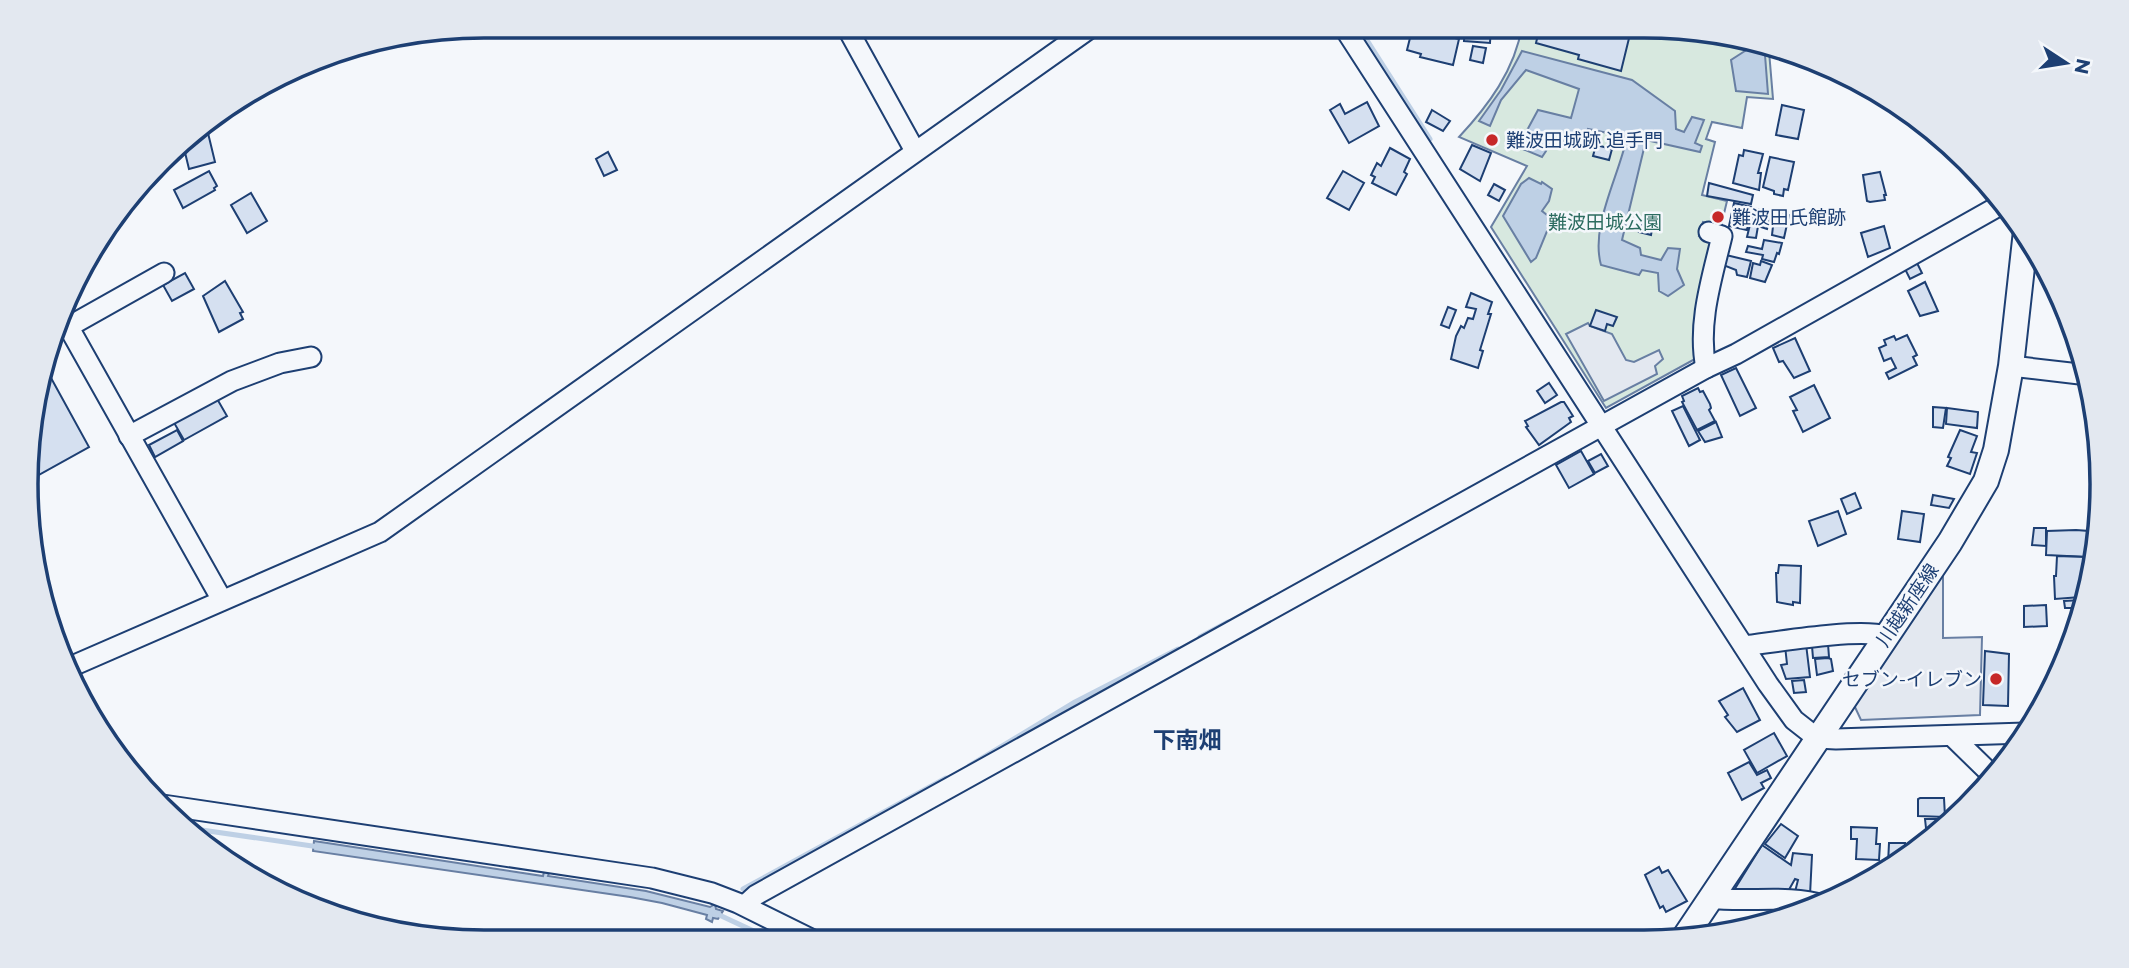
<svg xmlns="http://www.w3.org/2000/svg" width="2129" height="968" font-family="Montserrat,'Noto Sans JP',sans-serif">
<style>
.green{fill:#d7e8df;stroke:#687fa3;stroke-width:2}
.parking{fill:#e3e8f0;stroke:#687fa3;stroke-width:2}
.water{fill:#bed0e5;stroke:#687fa3;stroke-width:2}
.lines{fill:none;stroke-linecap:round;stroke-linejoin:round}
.stream{stroke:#bed0e5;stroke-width:5}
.building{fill:#d5e0f0;stroke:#1d3f73;stroke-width:2}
.minor-casing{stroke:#1d3f73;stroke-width:23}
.major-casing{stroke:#1d3f73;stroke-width:28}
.minor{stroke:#f4f7fb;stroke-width:19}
.major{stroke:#f4f7fb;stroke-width:24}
.poi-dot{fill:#c62828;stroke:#f4f7fb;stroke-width:2.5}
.labels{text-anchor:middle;stroke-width:5;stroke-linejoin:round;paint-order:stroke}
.poi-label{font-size:19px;fill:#1d3f73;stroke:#f4f7fb;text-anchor:start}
.park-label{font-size:19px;fill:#2c6c60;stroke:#f4f7fb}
.street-label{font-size:19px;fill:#1d3f73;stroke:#f4f7fb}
.quarter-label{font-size:23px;font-weight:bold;fill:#1d3f73;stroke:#f4f7fb}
.rim{fill:none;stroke:#1d3f73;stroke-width:3.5}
</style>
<rect width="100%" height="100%" fill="#f4f7fb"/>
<path class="green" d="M1522,26H1645L1769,51L1773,99L1747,97L1742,128L1712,122L1706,139L1715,142L1702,195L1727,201L1721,226L1703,222L1699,236L1709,239L1713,246L1695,359L1606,408L1491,227L1527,166L1459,137C1488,106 1515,70 1522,26Z"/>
<g class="parking">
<polygon points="1588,323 1590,326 1612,334 1626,360 1634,362 1659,350 1663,359 1655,366 1657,374 1604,401 1566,334"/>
<polygon points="1939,576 1943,577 1943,638 1982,637 1980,715 1861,720 1854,705"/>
</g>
<g class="water">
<polygon points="1748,49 1765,55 1768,94 1736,91 1731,60"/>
<path d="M1522,51L1632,80L1675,111L1676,129L1684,132L1692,117L1704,120L1695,143L1702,146L1700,152L1646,140L1622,240L1640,248L1641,255L1661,260L1668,248L1680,249L1677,269L1684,285L1668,296L1659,291L1658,273L1642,270L1639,275L1601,265C1590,226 1619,176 1627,137L1588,129L1581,146L1551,137L1546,151L1542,157L1518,147L1538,110L1571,118L1579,89L1526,70L1501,100L1490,126L1479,121L1501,90Z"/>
<polygon points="1529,178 1541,184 1542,182 1552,189 1549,201 1542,211 1552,219 1536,258 1531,262 1503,216 1521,184"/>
<polygon points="314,841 543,876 544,872 549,873 548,876 646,891 710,907 715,904 716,909 723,911 718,919 713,918 712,922 706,919 707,915 662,903 630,897 313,851"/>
</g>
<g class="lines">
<g class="stream">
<polyline points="1358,26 1430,139"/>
<polyline points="1200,637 1228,622"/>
<polyline points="969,766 1075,702 1178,649"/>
<polyline points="181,827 319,847"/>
<polyline points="743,889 946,778"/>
<polyline points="715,913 775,941"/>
</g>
</g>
<g class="building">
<polygon points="1460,26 1491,26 1490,43 1464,41 1465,27"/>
<polygon points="1540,26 1632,26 1621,71 1578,59 1579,55 1536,43"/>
<polygon points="1412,30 1426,33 1427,31 1459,39 1453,65 1420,57 1421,54 1407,50"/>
<polygon points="1473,46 1486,48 1483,63 1470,60"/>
<polygon points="1367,102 1379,126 1349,143 1330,110 1340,104 1345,114"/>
<polygon points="1782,105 1804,110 1798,139 1776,135"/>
<polygon points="1432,110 1450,121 1443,131 1426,122"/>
<polygon points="208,133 215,162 189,169 182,140"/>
<polygon points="1472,145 1491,153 1480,181 1460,169"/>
<polygon points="1596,145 1612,149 1609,160 1593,156"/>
<polygon points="1390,148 1410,159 1404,172 1407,174 1396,195 1372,183 1375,177 1371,175 1377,163 1381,166"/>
<polygon points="1744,150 1763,154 1758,173 1761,173 1759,190 1733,183 1739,155 1743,156"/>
<polygon points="608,152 617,170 604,176 596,159"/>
<polygon points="1770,157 1794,162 1788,190 1784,189 1783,196 1774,194 1774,191 1763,187"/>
<polygon points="209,171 217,186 214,188 215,190 183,208 174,190"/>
<polygon points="1343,171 1364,183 1349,210 1327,198"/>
<polygon points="1880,172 1886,195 1884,195 1885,200 1870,202 1867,201 1863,175"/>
<polygon points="1709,183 1753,195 1751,204 1707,196"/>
<polygon points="1494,184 1505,190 1499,201 1488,195"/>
<polygon points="251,193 267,221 247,233 231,205"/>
<polygon points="1734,203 1752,207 1747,230 1729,226"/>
<polygon points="1754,208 1771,214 1767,229 1758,226 1756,238 1747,237"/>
<polygon points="1777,213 1789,215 1784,238 1772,235 1774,218 1776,219"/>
<polygon points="1642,222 1653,224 1651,235 1639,232"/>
<polygon points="1884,226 1890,248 1868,257 1861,233"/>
<polygon points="1764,240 1782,243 1779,254 1777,253 1774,262 1762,259 1763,255 1746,252 1748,246 1762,249"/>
<polygon points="1726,255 1751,261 1747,277 1737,275 1736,270 1723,265"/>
<polygon points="1761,261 1772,265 1765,282 1750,278 1753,263 1760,265"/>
<polygon points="1917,263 1922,273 1910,279 1905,269"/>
<polygon points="185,273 194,289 172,301 163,285"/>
<polygon points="225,281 243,312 240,313 243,319 219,332 203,296"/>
<polygon points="1925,282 1938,311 1920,316 1908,291"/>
<polygon points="1471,293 1492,302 1488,314 1491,314 1480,350 1483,351 1478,368 1451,359 1456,336 1461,326 1464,328 1468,318 1473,319 1476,309 1466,307"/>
<polygon points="1448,307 1456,310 1449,328 1441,325"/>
<polygon points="1596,310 1617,317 1613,326 1607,324 1605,331 1590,326"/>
<polygon points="1907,335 1917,355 1913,357 1917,365 1889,379 1886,373 1896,368 1891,358 1884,361 1879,348 1886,345 1884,340 1894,336 1896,340"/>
<polygon points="1795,338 1810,371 1794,378 1783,361 1779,362 1773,348"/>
<polygon points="45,367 89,447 35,477 35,395"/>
<polygon points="1736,368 1756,408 1740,416 1721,375"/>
<polygon points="1549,383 1557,395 1545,403 1537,391"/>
<polygon points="1814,385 1830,418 1803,432 1793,411 1797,410 1790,397"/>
<polygon points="1698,388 1700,392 1703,391 1710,404 1711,408 1709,410 1715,421 1697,430 1682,402 1684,401 1682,396"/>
<polygon points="216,397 227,416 184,440 173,421"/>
<polygon points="1561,402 1564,402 1573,416 1569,418 1571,422 1539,445 1526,427 1528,426 1525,421"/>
<polygon points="1683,406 1700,440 1689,446 1672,411"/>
<polygon points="1933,407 1946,408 1943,428 1933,427"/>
<polygon points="1947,408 1978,412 1977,428 1946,424"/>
<polygon points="1716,422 1722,437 1705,442 1698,431"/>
<polygon points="177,430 183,441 155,457 149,445"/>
<polygon points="1960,430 1977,436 1971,452 1977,453 1970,474 1947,466 1951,458 1948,457"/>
<polygon points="1581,451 1594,474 1569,488 1556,465"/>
<polygon points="1601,454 1608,466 1595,473 1588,461"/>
<polygon points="1855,493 1861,508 1847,514 1841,499"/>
<polygon points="1933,495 1954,499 1949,508 1931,505"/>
<polygon points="1838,511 1846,534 1818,546 1809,521"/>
<polygon points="1902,511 1924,514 1920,542 1898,539"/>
<polygon points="2034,528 2046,528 2046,546 2032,545"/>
<polygon points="2076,530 2089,531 2088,557 2046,555 2047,531"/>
<polygon points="2057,556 2085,557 2081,597 2055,599 2054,576 2056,576"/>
<polygon points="1779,565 1801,566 1800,603 1793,602 1793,605 1777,602 1776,573 1778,573"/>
<polygon points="2081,600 2082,608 2065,608 2064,601"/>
<polygon points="2046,605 2047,626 2024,627 2024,606"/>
<polygon points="1806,644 1810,677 1786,679 1781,665 1787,664 1785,646"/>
<polygon points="1828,644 1829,657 1813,658 1812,646"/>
<polygon points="1985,651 2009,654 2008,706 1983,705"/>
<polygon points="1828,658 1831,659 1833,671 1817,675 1815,659"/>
<polygon points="1804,680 1806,692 1794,693 1792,681"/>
<polygon points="1743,688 1760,720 1737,732 1725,717 1728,715 1719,701"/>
<polygon points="1774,733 1787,756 1757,773 1744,750"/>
<polygon points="1749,762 1757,775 1767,770 1771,778 1761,783 1764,788 1742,800 1728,773"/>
<polygon points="1920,798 1944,798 1945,817 1918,816 1918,799"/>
<polygon points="1925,819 1952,819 1934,837 1927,837"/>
<polygon points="1781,824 1798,836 1785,858 1765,844"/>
<polygon points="1851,827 1877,828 1876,844 1880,844 1879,860 1856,859 1857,839 1851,839"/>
<polygon points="1889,843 1905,843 1905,858 1893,865 1888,864"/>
<polygon points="1762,845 1791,865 1793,853 1812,855 1810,895 1795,892 1798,880 1795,879 1786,895 1731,895"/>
<polygon points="1659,867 1662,873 1668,870 1687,901 1666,912 1663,906 1660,908 1645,875"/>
</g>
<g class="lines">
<defs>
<g id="minor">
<polyline points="846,26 915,151"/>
<polyline points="1343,26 1768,684 1794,720 1817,738 1836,739 2025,733"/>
<polyline points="64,319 222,600"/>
<polyline points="68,327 164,273"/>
<polyline points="2011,366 2088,375"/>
<path d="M1706,368C1697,324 1712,278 1722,236L1709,232"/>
<polyline points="129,436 232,381 280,363 311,357"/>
<path d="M1744,646C1777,642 1857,628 1886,636"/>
<polyline points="70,667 380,532 1093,26"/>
<polyline points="1952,736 1994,777"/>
<polyline points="163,805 652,878 712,893 738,903 815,941"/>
<path d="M1710,898C1748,903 1786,894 1824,905"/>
<polyline points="745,905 756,895 1706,368 1736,354 2004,203"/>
</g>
<polyline id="major" points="1684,938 1950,542 1986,481 1996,450 2011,366 2026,231"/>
</defs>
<use href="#minor" class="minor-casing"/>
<use href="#major" class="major-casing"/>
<use href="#minor" class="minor"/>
<use href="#major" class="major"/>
</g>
<g class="poi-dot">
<circle cx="1492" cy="140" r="7"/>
<circle cx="1718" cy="217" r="7"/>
<circle cx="1996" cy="679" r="7"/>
</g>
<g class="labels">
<g class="poi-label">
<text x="1506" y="147">難波田城跡 追手門</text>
<text x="1732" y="224">難波田氏館跡</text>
<text x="1982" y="686" text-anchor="end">セブン-イレブン</text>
</g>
<g class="park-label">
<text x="1605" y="229">難波田城公園</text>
</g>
<g class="street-label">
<text transform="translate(1907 605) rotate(-56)" y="7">川越新座線</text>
</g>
<g class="quarter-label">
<text x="1187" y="748">下南畑</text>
</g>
</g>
<path d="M0 0H2129V968H0ZM484 38H1644A446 446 0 0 1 2090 484V484A446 446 0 0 1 1644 930H484A446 446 0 0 1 38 484V484A446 446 0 0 1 484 38Z" fill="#e3e8f0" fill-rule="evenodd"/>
<path class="rim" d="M484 38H1644A446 446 0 0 1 2090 484V484A446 446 0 0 1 1644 930H484A446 446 0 0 1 38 484V484A446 446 0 0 1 484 38Z"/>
<g transform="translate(2066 63) rotate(102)" stroke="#f4f7fb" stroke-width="5" paint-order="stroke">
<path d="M0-5L12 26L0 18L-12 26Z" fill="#1d3f73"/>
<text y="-10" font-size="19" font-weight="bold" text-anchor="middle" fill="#1d3f73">N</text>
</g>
</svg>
